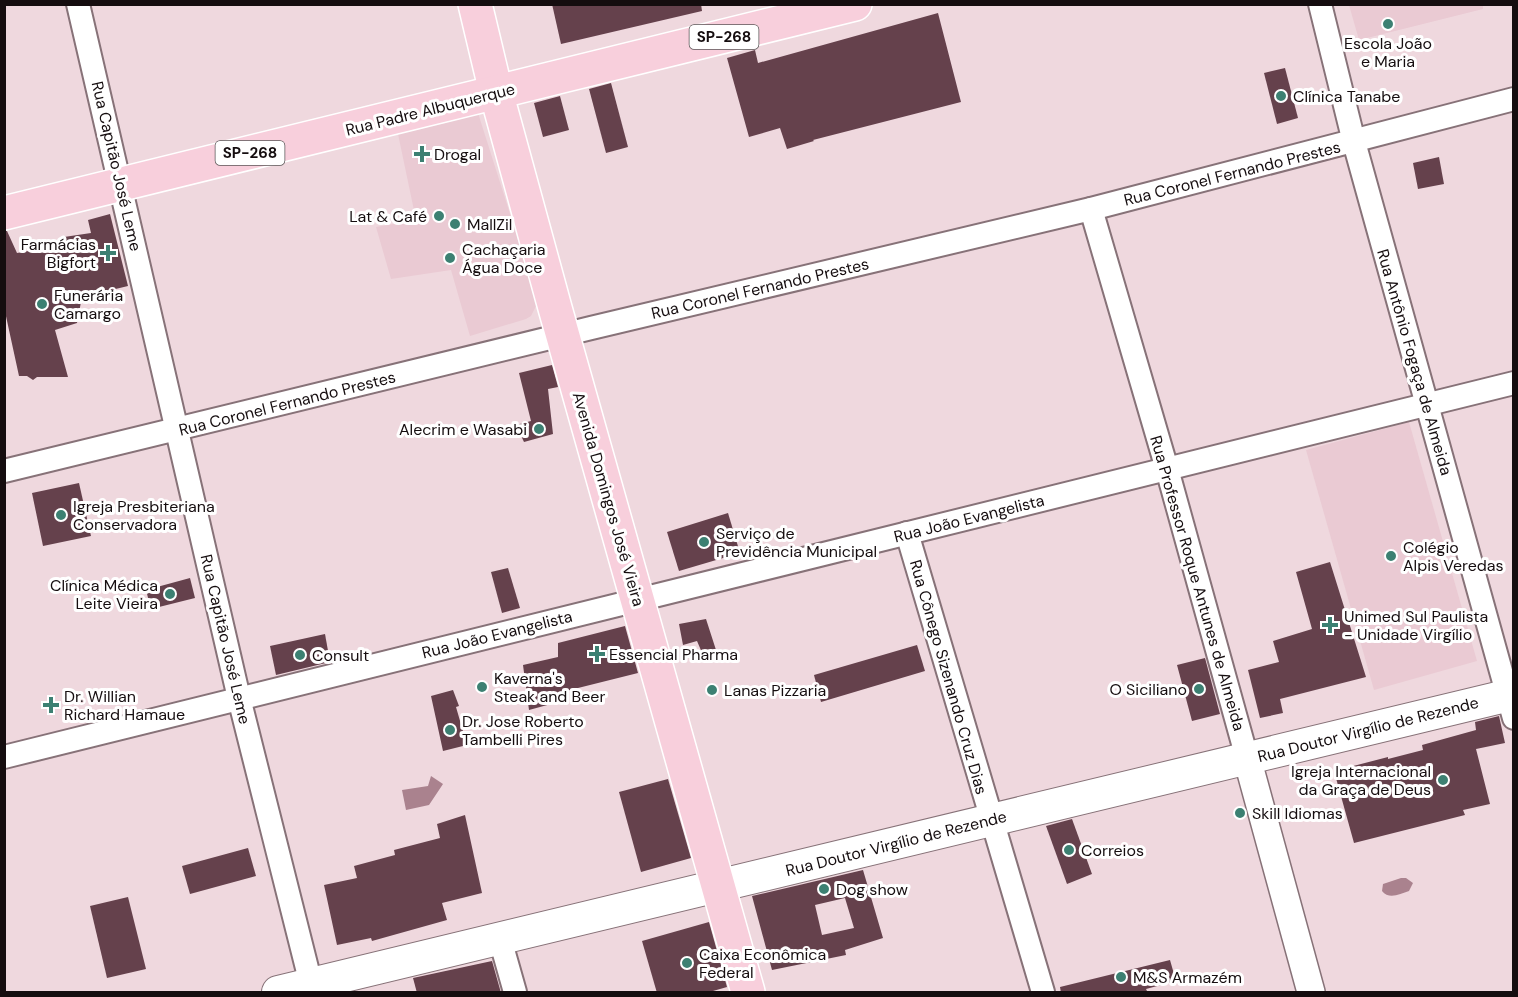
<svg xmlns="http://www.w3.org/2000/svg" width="1518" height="997" font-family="'DM Sans',sans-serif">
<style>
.built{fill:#eacad3}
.water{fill:#aa828e}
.building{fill:#65414c;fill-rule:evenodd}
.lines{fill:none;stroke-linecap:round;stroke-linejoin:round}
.minor-casing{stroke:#877278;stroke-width:26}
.tertiary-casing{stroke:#877278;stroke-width:30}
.secondary-casing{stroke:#877278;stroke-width:34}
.primary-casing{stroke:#fff;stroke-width:36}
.minor{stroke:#fff;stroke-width:22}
.tertiary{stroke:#fff;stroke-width:27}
.secondary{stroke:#fff;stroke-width:32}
.primary{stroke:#f8cfdc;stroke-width:33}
.poi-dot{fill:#3c8072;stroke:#fff;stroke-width:2}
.labels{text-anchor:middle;stroke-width:6;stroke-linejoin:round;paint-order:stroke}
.shield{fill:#fff;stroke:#5b5657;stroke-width:1.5}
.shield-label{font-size:15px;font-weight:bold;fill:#150d0f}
.poi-label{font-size:16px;fill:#150d0f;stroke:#fff;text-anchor:start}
.street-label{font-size:16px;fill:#150d0f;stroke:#fff}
</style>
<rect width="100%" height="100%" fill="#efd8de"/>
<g class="built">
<polygon points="1483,5 1483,9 1359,40 1349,5"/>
<polygon points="478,113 538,302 531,316 526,319 470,336 451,270 391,279 376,227 416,220 398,134"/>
<polygon points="1409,422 1477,661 1374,690 1306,450"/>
</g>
<g class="water">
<polygon points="431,776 443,784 429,805 406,810 402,790 428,786"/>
<path d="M1401,878H1406L1413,883L1409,891C1400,894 1389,900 1382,891L1383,884Z"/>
</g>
<g class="building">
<polygon points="552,4 701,4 702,11 561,44"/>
<polygon points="938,13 961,102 813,140 814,141 787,149 780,128 749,137 727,58 755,50 758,63"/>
<polygon points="1285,68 1298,118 1277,124 1264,73"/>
<polygon points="611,83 628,147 606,153 589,89"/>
<polygon points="560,96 569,130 543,137 534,103"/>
<polygon points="1439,157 1444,184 1418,189 1413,163"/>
<polygon points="110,214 128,286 99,293 101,297 81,302 77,323 55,330 68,377 37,377 33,380 27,376 19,376 4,307 4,231 7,231 17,253 58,246 64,237 91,233 88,220"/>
<polygon points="552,365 558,387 548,389 553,434 524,442 516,425 531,421 519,373"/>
<polygon points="79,483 91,536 43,546 32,493"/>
<polygon points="728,513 740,553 679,571 667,532"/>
<polygon points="1330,562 1366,677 1280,699 1283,713 1260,718 1248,670 1279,662 1273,641 1312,629 1296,572"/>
<polygon points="508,568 520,608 502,613 491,572"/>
<polygon points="190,578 195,598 151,609 146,590"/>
<polygon points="706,619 716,650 703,655 697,641 683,645 679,624"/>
<polygon points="625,626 638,673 550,695 551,704 529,710 523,665 558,657 558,643"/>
<polygon points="325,634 330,662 276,675 270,646"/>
<polygon points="917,645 925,671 821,702 814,675"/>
<polygon points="1205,658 1220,714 1192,721 1177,665"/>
<polygon points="453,690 459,706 456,707 467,745 443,751 431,696"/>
<polygon points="1499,716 1505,743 1476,749 1490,804 1463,810 1465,815 1354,843 1334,771 1388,757 1388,759 1423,750 1422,745 1476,730 1475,722"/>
<polygon points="668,779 691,858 641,872 619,792"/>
<polygon points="465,815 482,893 442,903 447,920 372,941 371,938 337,945 324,885 357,878 354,866 395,855 394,850 440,838 437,824"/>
<polygon points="1072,819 1092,874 1067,884 1046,826"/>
<polygon points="248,848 256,876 190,894 182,866"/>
<path d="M863,870L883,938L845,950L846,955L772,970L752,896ZM845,898L854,928L822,935L815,905Z"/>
<polygon points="128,897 146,969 107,978 90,906"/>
<polygon points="709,922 727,987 706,993 657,993 642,941"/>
<polygon points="1170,960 1176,981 1146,989 1148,993 1061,993 1060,987"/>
<polygon points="492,961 501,993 417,993 413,978"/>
</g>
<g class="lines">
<defs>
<g id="minor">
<polyline points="78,4 239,698 313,992"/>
<polyline points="1320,4 1354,142 1514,718"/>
<polyline points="1091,209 1167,469 1247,758"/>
<polyline points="4,471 591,328 1091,209 1514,99"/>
<polyline points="907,533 1043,992"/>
<polyline points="4,757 1514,383"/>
<polyline points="500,939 515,992"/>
</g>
<polyline id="tertiary" points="1247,758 1311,992"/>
<polyline id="secondary" points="278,992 1514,694"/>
<g id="primary">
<polyline points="475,4 496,92 555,308 748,992"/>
<polyline points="4,213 855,4"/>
</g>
</defs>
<use href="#minor" class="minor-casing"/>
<use href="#tertiary" class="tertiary-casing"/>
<use href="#secondary" class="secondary-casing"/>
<use href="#primary" class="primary-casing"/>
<use href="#minor" class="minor"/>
<use href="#tertiary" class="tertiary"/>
<use href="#secondary" class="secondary"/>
<use href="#primary" class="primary"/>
</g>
<g class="poi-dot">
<circle cx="1388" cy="24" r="6"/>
<circle cx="1281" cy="96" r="6"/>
<path d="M419 145h6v6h6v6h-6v6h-6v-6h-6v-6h6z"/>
<circle cx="439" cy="216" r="6"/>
<circle cx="455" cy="224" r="6"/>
<path d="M105 244h6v6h6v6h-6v6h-6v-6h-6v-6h6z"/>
<circle cx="450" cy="258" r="6"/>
<circle cx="42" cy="304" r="6"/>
<circle cx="539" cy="429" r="6"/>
<circle cx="61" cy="515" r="6"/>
<circle cx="704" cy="542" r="6"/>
<circle cx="1391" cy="556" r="6"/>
<circle cx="170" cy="594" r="6"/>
<path d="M1327 616h6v6h6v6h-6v6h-6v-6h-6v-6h6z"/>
<path d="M594 645h6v6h6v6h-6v6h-6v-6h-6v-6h6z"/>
<circle cx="300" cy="655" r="6"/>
<circle cx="482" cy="687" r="6"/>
<circle cx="1199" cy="689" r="6"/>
<circle cx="712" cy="690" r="6"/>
<path d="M48 696h6v6h6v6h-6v6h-6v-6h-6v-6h6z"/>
<circle cx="450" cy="730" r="6"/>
<circle cx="1443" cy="780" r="6"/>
<circle cx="1240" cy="813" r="6"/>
<circle cx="1069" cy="850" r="6"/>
<circle cx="824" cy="889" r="6"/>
<circle cx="687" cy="963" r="6"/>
<circle cx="1121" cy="977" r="6"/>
</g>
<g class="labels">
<g class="shield">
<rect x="689.5" y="25" width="69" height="24" rx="4.5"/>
<rect x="215.5" y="141" width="69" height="24" rx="4.5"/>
</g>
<g class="shield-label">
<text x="724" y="42">SP-268</text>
<text x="250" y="158">SP-268</text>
</g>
<g class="poi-label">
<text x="1388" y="49" text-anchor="middle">Escola João<tspan x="1388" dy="18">e Maria</tspan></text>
<text x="1293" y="102">Clínica Tanabe</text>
<text x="434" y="160">Drogal</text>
<text x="427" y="222" text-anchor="end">Lat &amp; Café</text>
<text x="467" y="230">MallZil</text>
<text x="96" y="250" text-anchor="end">Farmácias<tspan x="96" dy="18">Bigfort</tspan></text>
<text x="462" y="255">Cachaçaria<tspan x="462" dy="18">Água Doce</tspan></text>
<text x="54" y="301">Funerária<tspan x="54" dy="18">Camargo</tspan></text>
<text x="527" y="435" text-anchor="end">Alecrim e Wasabi</text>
<text x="73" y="512">Igreja Presbiteriana<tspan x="73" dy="18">Conservadora</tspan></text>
<text x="716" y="539">Serviço de<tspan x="716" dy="18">Previdência Municipal</tspan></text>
<text x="1403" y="553">Colégio<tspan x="1403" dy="18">Alpis Veredas</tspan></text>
<text x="158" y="591" text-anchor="end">Clínica Médica<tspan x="158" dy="18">Leite Vieira</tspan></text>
<text x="1344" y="622">Unimed Sul Paulista<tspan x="1344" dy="18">- Unidade Virgílio</tspan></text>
<text x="609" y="660">Essencial Pharma</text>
<text x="312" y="661">Consult</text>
<text x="494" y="684">Kaverna's<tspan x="494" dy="18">Steak and Beer</tspan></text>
<text x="1187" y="695" text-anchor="end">O Siciliano</text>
<text x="724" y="696">Lanas Pizzaria</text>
<text x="64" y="702">Dr. Willian<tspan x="64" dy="18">Richard Hamaue</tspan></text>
<text x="462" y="727">Dr. Jose Roberto<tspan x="462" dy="18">Tambelli Pires</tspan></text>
<text x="1431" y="777" text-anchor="end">Igreja Internacional<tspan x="1431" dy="18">da Graça de Deus</tspan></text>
<text x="1252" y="819">Skill Idiomas</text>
<text x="1081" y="856">Correios</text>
<text x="836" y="895">Dog show</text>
<text x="699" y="960">Caixa Econômica<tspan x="699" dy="18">Federal</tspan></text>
<text x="1133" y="983">M&amp;S Armazém</text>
</g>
<g class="street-label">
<text transform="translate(430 109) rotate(-14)" y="6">Rua Padre Albuquerque</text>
<text transform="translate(117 166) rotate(77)" y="6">Rua Capitão José Leme</text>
<text transform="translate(1232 173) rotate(-14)" y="6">Rua Coronel Fernando Prestes</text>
<text transform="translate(760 288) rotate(-13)" y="6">Rua Coronel Fernando Prestes</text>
<text transform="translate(1415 362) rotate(74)" y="6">Rua Antônio Fogaça de Almeida</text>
<text transform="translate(287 403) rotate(-14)" y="6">Rua Coronel Fernando Prestes</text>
<text transform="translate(609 499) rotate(74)" y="6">Avenida Domingos José Vieira</text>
<text transform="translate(969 518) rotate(-14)" y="6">Rua João Evangelista</text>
<text transform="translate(1198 583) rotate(74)" y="6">Rua Professor Roque Antunes de Almeida</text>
<text transform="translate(497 634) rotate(-14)" y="6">Rua João Evangelista</text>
<text transform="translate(226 639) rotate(77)" y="6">Rua Capitão José Leme</text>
<text transform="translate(949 677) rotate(74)" y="6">Rua Cônego Sizenando Cruz Dias</text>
<text transform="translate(1368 729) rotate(-14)" y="6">Rua Doutor Virgílio de Rezende</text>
<text transform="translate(896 843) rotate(-14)" y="6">Rua Doutor Virgílio de Rezende</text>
</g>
</g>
<rect width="1518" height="997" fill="none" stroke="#150d0f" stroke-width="12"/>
</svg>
